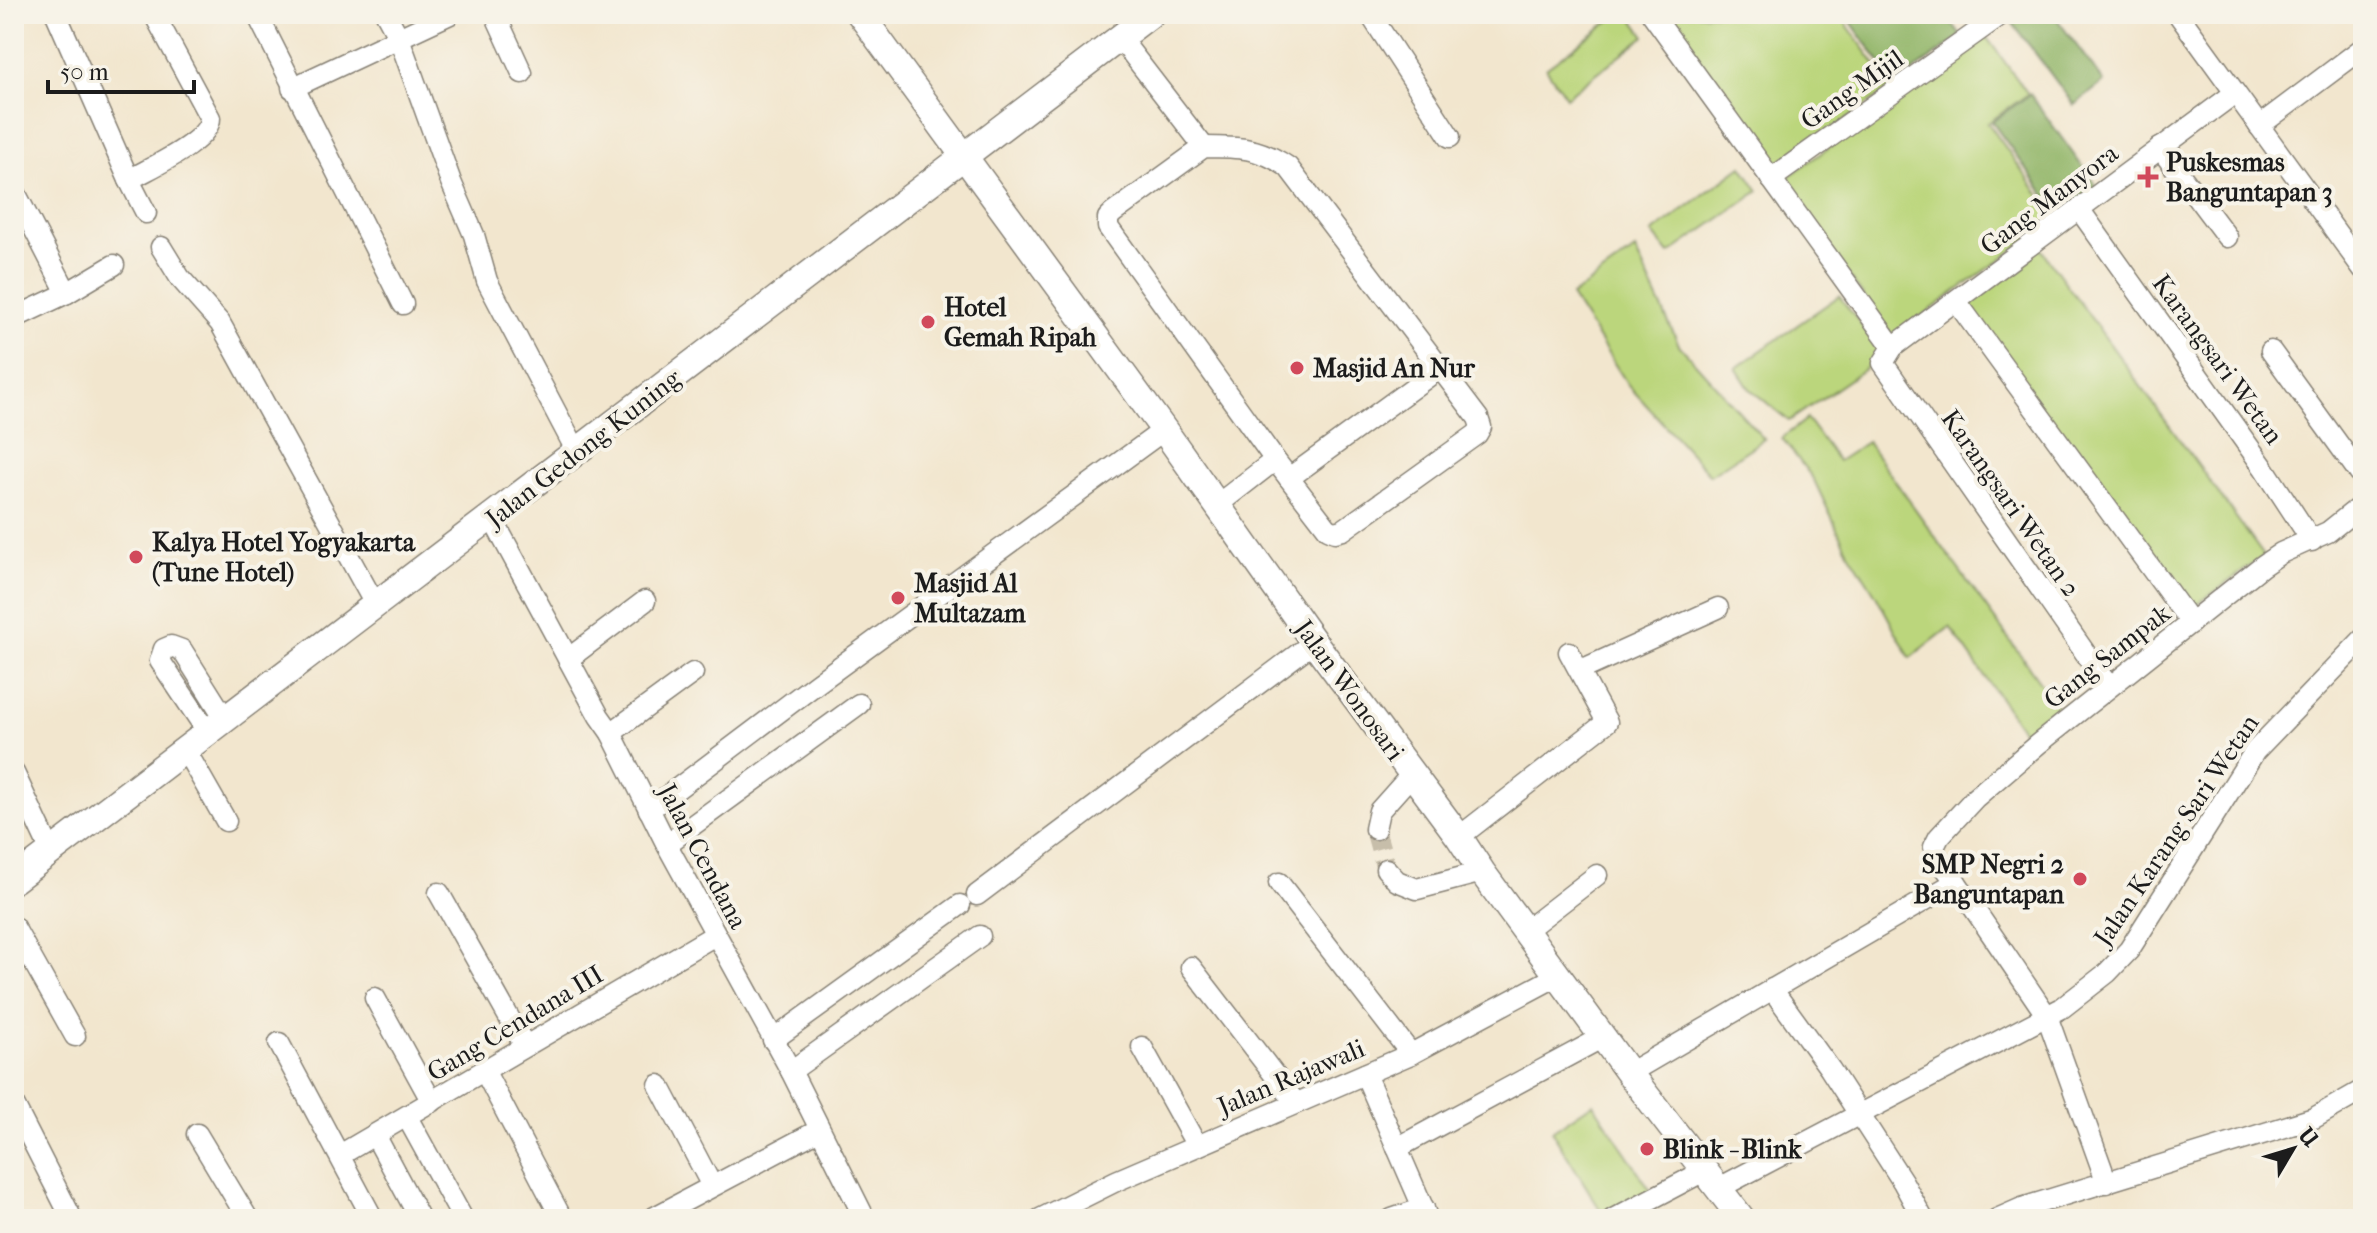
<svg xmlns="http://www.w3.org/2000/svg" width="2377" height="1233" font-family="'IM FELL French Canon',serif">
<style>
.green{fill:#bbd67c;stroke:#6c794c;stroke-width:2}
.forest{fill:#94b76c;stroke:#586a44;stroke-width:2}
.lines{fill:none;stroke-linecap:round;stroke-linejoin:round}
.minor-tunnel{stroke:#c7beaa;stroke-width:20;stroke-dasharray:20 10;stroke-linecap:butt}
.minor-casing{stroke:#878175;stroke-width:23}
.major-casing{stroke:#878175;stroke-width:29}
.minor{stroke:#fff;stroke-width:20}
.major{stroke:#fff;stroke-width:26}
.poi-dot{fill:#d1495b;stroke:#f7f3e8;stroke-width:3}
.labels{text-anchor:middle;stroke-width:8;stroke-linejoin:round;paint-order:stroke}
.street-label{font-size:26px;fill:#1c1c1c;stroke:#f7f3e8}
.poi-label{font-size:26px;font-weight:bold;fill:#1c1c1c;stroke:#f7f3e8;text-anchor:start}
</style>
<rect width="100%" height="100%" fill="#f7f3e8"/>
<filter id="ink" filterUnits="userSpaceOnUse"><feTurbulence type="fractalNoise" baseFrequency=".0125" numOctaves="2"/><feDisplacementMap in="SourceGraphic" scale="16" xChannelSelector="R" yChannelSelector="G"/><feConvolveMatrix kernelMatrix="1 2 1 2 8 2 1 2 1" color-interpolation-filters="sRGB"/></filter>
<filter id="wash" filterUnits="userSpaceOnUse"><feTurbulence type="fractalNoise" baseFrequency=".006" numOctaves="4" result="noise"/><feDisplacementMap in="SourceGraphic" scale="32" xChannelSelector="R" yChannelSelector="G"/><feGaussianBlur stdDeviation="1.8" result="paint"/><feColorMatrix in="noise" values="0 0 0 0 0 0 0 0 0 0 0 0 0 0 0 0 0 1.4 0 .05"/><feComposite in="paint" operator="in"/></filter>
<g filter="url(#wash)">
<rect width="100%" height="100%" fill="#f2e6ce"/>
<g class="green">
<polygon points="1619,14 1629,14 1645,36 1566,97 1546,68"/>
<polygon points="1658,14 1839,14 1892,87 1771,173"/>
<polygon points="1985,35 2028,94 1988,123 2057,219 1893,337 1781,182"/>
<polygon points="1742,166 1759,191 1669,254 1652,233"/>
<polygon points="2038,245 2264,556 2185,613 1960,302"/>
<polygon points="1635,250 1679,345 1764,439 1710,475 1628,385 1571,296"/>
<polygon points="1839,296 1881,351 1869,366 1789,421 1749,388 1736,368"/>
<polygon points="1807,419 1838,461 1867,442 2065,717 2032,744 1950,627 1910,658 1876,595 1845,546 1814,480 1782,438"/>
<polygon points="1593,1103 1653,1194 1606,1219 1552,1131"/>
</g>
<g class="forest">
<polygon points="1845,14 1945,14 1961,36 1896,84"/>
<polygon points="2011,14 2053,14 2104,82 2074,105 2008,17"/>
<polygon points="2030,94 2100,191 2062,218 1992,122"/>
</g>
</g>
<g filter="url(#ink)">
<g class="lines">
<polyline class="minor-tunnel" points="1375,829 1386,869"/>
<defs>
<g id="minor">
<polyline points="56,14 129,180"/>
<polyline points="257,14 403,304"/>
<polyline points="386,14 399,38 451,182 474,235 487,281 577,452"/>
<polyline points="495,14 522,73"/>
<polyline points="1370,14 1450,137"/>
<polyline points="1652,14 1893,347"/>
<polyline points="2178,14 2363,269"/>
<polyline points="1120,38 1204,147"/>
<polyline points="292,88 450,14"/>
<polyline points="2259,126 2363,48"/>
<path d="M1204,147C1238,147 1259,147 1288,167L1478,418L1481,427L1477,434L1343,530L1335,532L1328,529L1275,460L1108,227V218L1113,213Z"/>
<polyline points="2160,148 2227,237"/>
<polyline points="1771,179 2002,14"/>
<polyline points="14,190 67,293"/>
<polyline points="2079,209 2264,468 2312,541"/>
<path d="M146,213L129,180C149,168 210,142 210,118L154,14"/>
<polyline points="161,247 180,278 220,323 376,606"/>
<polyline points="1956,301 2191,623"/>
<polyline points="14,318 67,293 114,265"/>
<polyline points="2271,351 2363,478"/>
<polyline points="1289,478 1440,368"/>
<polyline points="1217,505 1275,460"/>
<polyline points="492,518 599,716 611,733 668,847 791,1071 865,1219"/>
<polyline points="568,659 645,601"/>
<polyline points="1581,670 1718,608"/>
<polyline points="2109,687 1883,363 1893,347 2235,93"/>
<polyline points="611,733 693,673"/>
<polyline points="209,734 160,661 164,649 171,646 182,650 226,720"/>
<polyline points="186,751 226,821"/>
<polyline points="14,773 51,852"/>
<polyline points="649,810 816,684 1164,430"/>
<polyline points="1375,829 1379,811 1412,774"/>
<polyline points="1459,837 1607,722 1569,652"/>
<polyline points="667,844 859,704"/>
<polyline points="1386,869 1397,881 1417,889 1482,872"/>
<polyline points="1279,883 1411,1054"/>
<polyline points="439,893 525,1046"/>
<polyline points="977,895 1314,642"/>
<polyline points="14,927 75,1036"/>
<polyline points="1526,930 1597,875"/>
<polyline points="1191,967 1296,1103"/>
<polyline points="1772,989 1830,1069 1903,1182 1923,1219"/>
<polyline points="375,998 432,1102"/>
<polyline points="773,1040 960,905"/>
<polyline points="279,1043 373,1219"/>
<polyline points="1142,1047 1197,1146"/>
<polyline points="484,1070 562,1219"/>
<polyline points="791,1071 980,936"/>
<polyline points="1629,1073 1956,882"/>
<polyline points="1365,1074 1428,1219"/>
<polyline points="659,1085 712,1186"/>
<polyline points="14,1105 72,1219"/>
<polyline points="407,1117 463,1219"/>
<polyline points="197,1134 248,1219"/>
<polyline points="375,1135 420,1219"/>
<polyline points="1397,1148 1605,1036"/>
<polyline points="340,1155 715,935"/>
<polyline points="2107,1183 2047,1016 1956,882 1935,854 1934,847 1939,837 1975,798 2038,744 2262,566 2281,553 2328,532 2363,504"/>
<polyline points="1719,1188 2062,1008 2107,973 2129,950 2255,751 2363,639"/>
<polyline points="651,1219 819,1130"/>
<polyline points="1040,1219 1116,1181 1411,1054 1559,975"/>
<polyline points="1392,1219 1424,1208"/>
<polyline points="1613,1219 1706,1170"/>
<polyline points="1997,1219 2022,1208 2314,1118 2363,1090"/>
</g>
<g id="major">
<polyline points="860,14 1164,430 1314,642 1459,837 1482,872 1629,1073 1742,1219"/>
<polyline points="14,880 1151,14"/>
</g>
</defs>
<use href="#minor" class="minor-casing"/>
<use href="#major" class="major-casing"/>
<use href="#minor" class="minor"/>
<use href="#major" class="major"/>
</g>
</g>
<g class="poi-dot">
<path d="M2144 165h8v8h8v8h-8v8h-8v-8h-8v-8h8z"/>
<circle cx="928" cy="322" r="8"/>
<circle cx="1297" cy="368" r="8"/>
<circle cx="136" cy="557" r="8"/>
<circle cx="898" cy="598" r="8"/>
<circle cx="2080" cy="879" r="8"/>
<circle cx="1647" cy="1149" r="8"/>
</g>
<g class="labels">
<g class="street-label">
<text transform="translate(1852 89) rotate(-35)" y="9">Gang Mijil</text>
<text transform="translate(2049 199) rotate(-37)" y="9">Gang Manyora</text>
<text transform="translate(2218 359) rotate(54)" y="9">Karangsari Wetan</text>
<text transform="translate(583 448) rotate(-38)" y="9">Jalan Gedong Kuning</text>
<text transform="translate(2011 503) rotate(55)" y="9">Karangsari Wetan 2</text>
<text transform="translate(2107 656) rotate(-38)" y="9">Gang Sampak</text>
<text transform="translate(1350 690) rotate(54)" y="9">Jalan Wonosari</text>
<text transform="translate(2176 830) rotate(-56)" y="9">Jalan Karang Sari Wetan</text>
<text transform="translate(703 856) rotate(62)" y="9">Jalan Cendana</text>
<text transform="translate(515 1023) rotate(-31)" y="9">Gang Cendana III</text>
<text transform="translate(1291 1077) rotate(-23)" y="9">Jalan Rajawali</text>
</g>
<g class="poi-label">
<text x="2166" y="171">Puskesmas<tspan x="2166" dy="30">Banguntapan 3</tspan></text>
<text x="944" y="316">Hotel<tspan x="944" dy="30">Gemah Ripah</tspan></text>
<text x="1313" y="377">Masjid An Nur</text>
<text x="152" y="551">Kalya Hotel Yogyakarta<tspan x="152" dy="30">(Tune Hotel)</tspan></text>
<text x="914" y="592">Masjid Al<tspan x="914" dy="30">Multazam</tspan></text>
<text x="2064" y="873" text-anchor="end">SMP Negri 2<tspan x="2064" dy="30">Banguntapan</tspan></text>
<text x="1663" y="1158">Blink - Blink</text>
</g>
</g>
<rect width="2377" height="1233" fill="none" stroke="#f7f3e8" stroke-width="48"/>
<g transform="translate(2293 1149) rotate(52)" stroke="#f7f3e8" stroke-width="6" paint-order="stroke">
<path d="M0-6L14 30L0 20L-14 30Z" fill="#1c1c1c"/>
<text y="-12" font-size="22" font-weight="bold" text-anchor="middle" fill="#1c1c1c">U</text>
</g>
<path d="M48 80v12h146v-12" fill="none" stroke="#1c1c1c" stroke-width="4"/>
<text x="60" y="80" font-size="24" fill="#1c1c1c" stroke="#f7f3e8" stroke-width="6" paint-order="stroke">50 m</text>
</svg>
